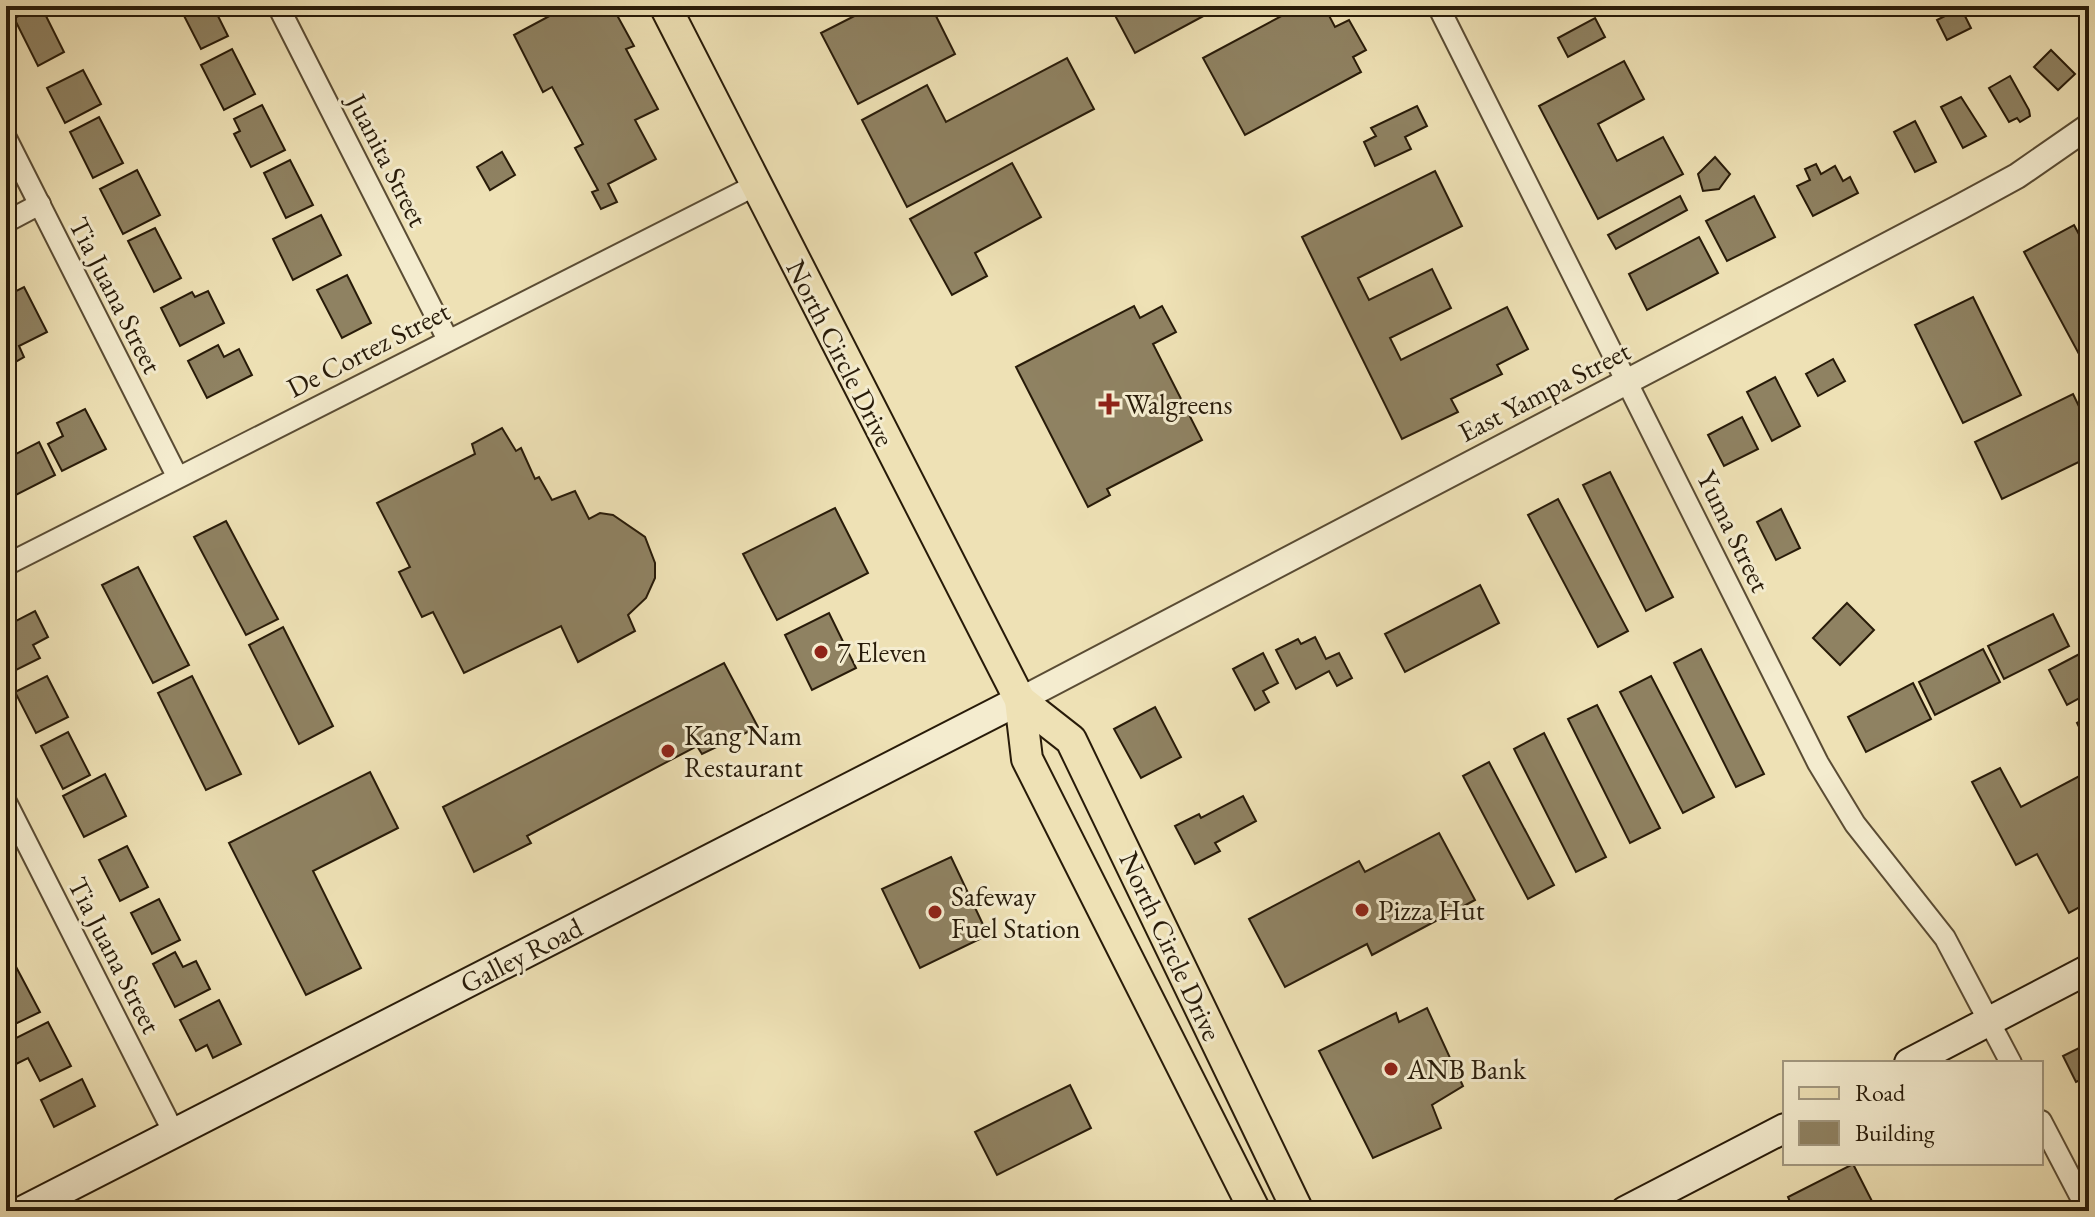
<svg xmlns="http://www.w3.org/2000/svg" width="2095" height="1217" font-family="'EB Garamond',serif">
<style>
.building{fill:#8f8262;stroke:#281b09;stroke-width:2}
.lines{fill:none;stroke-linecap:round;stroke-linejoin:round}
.minor-casing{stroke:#5a4c34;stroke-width:24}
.tertiary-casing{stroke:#5a4c34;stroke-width:28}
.secondary-casing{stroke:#281b09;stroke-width:32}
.primary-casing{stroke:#281b09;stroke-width:34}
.minor{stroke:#f4eccf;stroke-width:20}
.tertiary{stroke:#f4eccf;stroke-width:24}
.secondary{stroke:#f4eccf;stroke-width:28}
.primary{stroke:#eee1b5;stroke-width:30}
.poi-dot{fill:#8f2418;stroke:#f4eccf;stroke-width:3}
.labels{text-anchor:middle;stroke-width:6;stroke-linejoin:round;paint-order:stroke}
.street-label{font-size:28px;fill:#281b09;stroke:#f4eccf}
.poi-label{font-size:28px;fill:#281b09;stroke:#f4eccf;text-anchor:start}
</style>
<rect width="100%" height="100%" fill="#eee1b5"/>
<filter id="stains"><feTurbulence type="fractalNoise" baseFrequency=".0025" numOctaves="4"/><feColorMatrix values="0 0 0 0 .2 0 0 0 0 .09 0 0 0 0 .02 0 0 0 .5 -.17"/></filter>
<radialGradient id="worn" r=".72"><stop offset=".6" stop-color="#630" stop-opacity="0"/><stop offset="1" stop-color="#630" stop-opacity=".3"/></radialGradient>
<g class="building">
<polygon points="41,6 64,52 38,66 14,18"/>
<polygon points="179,6 213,6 228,36 201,49"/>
<polygon points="568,6 612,6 634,46 626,49 658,109 635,120 656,159 608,184 617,202 601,209 592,192 598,190 575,148 583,144 552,87 543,92 514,35"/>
<polygon points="874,6 931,6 955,54 858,104 821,33"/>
<polygon points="1110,6 1222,6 1135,53"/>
<polygon points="1300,6 1324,6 1335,27 1349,20 1366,50 1353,57 1361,72 1245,135 1203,58"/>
<polygon points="1960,6 1971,28 1947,40 1937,20 1951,13 1948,7"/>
<polygon points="1595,18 1605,37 1568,57 1558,38"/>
<polygon points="232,49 255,94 224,110 201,65"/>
<polygon points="2051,50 2075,74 2058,90 2034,67"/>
<polygon points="1067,58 1094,109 907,207 862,120 927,85 946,122"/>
<polygon points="1624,61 1644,99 1598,124 1617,161 1663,137 1683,174 1598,219 1539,106"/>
<polygon points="83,70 101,104 65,123 47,88"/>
<polygon points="2010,76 2029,110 2030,116 2020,122 2017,118 2009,122 1989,88"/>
<polygon points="1961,97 1986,136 1963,148 1941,107"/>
<polygon points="262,105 285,150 251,167 234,134 240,131 234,119"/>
<polygon points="1417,106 1427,126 1405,137 1411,149 1375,166 1364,142 1376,136 1371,128"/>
<polygon points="99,117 123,163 93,178 70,132"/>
<polygon points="1915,121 1936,162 1915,172 1894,132"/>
<polygon points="502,152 515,175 490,190 477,167"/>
<polygon points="1715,157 1730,174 1719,189 1703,191 1698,174"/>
<polygon points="290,160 313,205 286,218 264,173"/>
<polygon points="1012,163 1041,217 975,253 987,276 952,295 910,219"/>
<polygon points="1816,164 1821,174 1835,166 1843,181 1850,177 1858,193 1813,216 1797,186 1810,180 1805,169"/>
<polygon points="137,170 160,215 123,234 100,189"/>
<polygon points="1435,171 1462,226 1358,278 1369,300 1432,269 1451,308 1390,338 1401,360 1507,307 1528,349 1497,365 1502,374 1451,399 1458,412 1402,439 1302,237"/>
<polygon points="1680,196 1687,210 1616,249 1608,235"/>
<polygon points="1754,196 1775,237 1727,261 1706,221"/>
<polygon points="321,215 341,255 293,280 273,239"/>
<polygon points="2074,225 2089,253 2089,351 2080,356 2024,252"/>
<polygon points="155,228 181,278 154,292 128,241"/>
<polygon points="1699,237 1718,273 1647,310 1629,274"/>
<polygon points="347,275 371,323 342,338 317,290"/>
<polygon points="24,287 47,332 19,346 24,357 10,365 6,357 6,296"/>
<polygon points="208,291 224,323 180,346 161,308 192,292 195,297"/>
<polygon points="1973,297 2021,395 1963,423 1915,325"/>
<polygon points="1134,306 1140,318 1162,306 1176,332 1153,344 1202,440 1107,489 1110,495 1088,507 1016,367"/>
<polygon points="218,345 224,357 239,349 252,375 207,398 188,361"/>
<polygon points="1833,359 1845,381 1818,396 1806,374"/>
<polygon points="1775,377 1800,426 1772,441 1747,392"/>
<polygon points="2073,394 2089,427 2089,457 2002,499 1975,442"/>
<polygon points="85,409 106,449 62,471 48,444 63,436 57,423"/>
<polygon points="1742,417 1758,449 1724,466 1708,435"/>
<polygon points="502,428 516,451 521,448 535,479 539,477 552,500 575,491 589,519 600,513 613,515 645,537 655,563 655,578 646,598 628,615 635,631 578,662 561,626 464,673 433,612 422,617 399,572 410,567 377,503 475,454 472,444"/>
<polygon points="39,442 55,475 8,499 6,459"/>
<polygon points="1610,472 1673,597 1646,611 1583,485"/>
<polygon points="1558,499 1628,631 1598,647 1528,515"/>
<polygon points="835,508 868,573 777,620 743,554"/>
<polygon points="1781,509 1800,548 1776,560 1757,522"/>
<polygon points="226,521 278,619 246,635 194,537"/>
<polygon points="138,567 189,665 153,683 102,585"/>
<polygon points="1480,585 1499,623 1405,672 1385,634"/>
<polygon points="1847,603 1874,630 1840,665 1813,638"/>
<polygon points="35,611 48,637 33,645 40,658 6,675 6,626"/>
<polygon points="829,613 856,668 812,690 785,635"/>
<polygon points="2053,614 2069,646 2004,679 1988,646"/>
<polygon points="283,627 333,726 299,744 249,645"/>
<polygon points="1315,637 1326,659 1339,653 1352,678 1337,686 1329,671 1296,689 1276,650 1298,639 1301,644"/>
<polygon points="1701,649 1764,774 1736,787 1674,663"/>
<polygon points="1983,649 2000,682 1935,715 1919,682"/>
<polygon points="2089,649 2089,693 2067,705 2049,670"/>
<polygon points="1263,653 1278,683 1263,691 1269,702 1255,710 1233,669"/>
<polygon points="724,663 758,727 702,754 697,746 527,836 531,843 474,872 443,807"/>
<polygon points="47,676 68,717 36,733 15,692"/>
<polygon points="192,676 241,774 206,790 158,693"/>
<polygon points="1651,676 1714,797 1683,813 1620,692"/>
<polygon points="1913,683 1931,719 1866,752 1848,717"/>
<polygon points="1597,705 1660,828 1630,843 1568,719"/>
<polygon points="1155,707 1181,757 1141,778 1114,729"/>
<polygon points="2089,716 2089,747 2077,723"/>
<polygon points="68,732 90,775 63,789 41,746"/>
<polygon points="1544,733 1606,857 1576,872 1514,749"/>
<polygon points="1489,762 1554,885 1528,899 1463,776"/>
<polygon points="2000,768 2021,807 2089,771 2089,902 2069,913 2037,854 2016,865 1972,782"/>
<polygon points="370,772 398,828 313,871 361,968 306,995 229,843"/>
<polygon points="105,774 126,816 84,837 63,796"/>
<polygon points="1243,796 1256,821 1215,843 1220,851 1195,864 1175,826 1199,814 1201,818"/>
<polygon points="1439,833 1475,900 1372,955 1367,944 1285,987 1249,919 1359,861 1365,872"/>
<polygon points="127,846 148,887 120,901 99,860"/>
<polygon points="951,857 988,935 920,968 882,889"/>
<polygon points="159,899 180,940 152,954 131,913"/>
<polygon points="175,952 183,967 196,961 210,989 175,1007 153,964"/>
<polygon points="14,963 40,1012 11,1026 6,1017 6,967"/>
<polygon points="219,1000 241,1044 213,1058 207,1045 196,1051 180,1020"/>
<polygon points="1427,1008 1463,1086 1432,1105 1441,1128 1373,1158 1319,1051 1396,1013 1399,1022"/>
<polygon points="48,1022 71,1066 40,1081 28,1058 12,1066 6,1043"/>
<polygon points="2089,1043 2089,1076 2076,1082 2063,1056"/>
<polygon points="82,1079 95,1106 54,1127 41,1100"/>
<polygon points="1070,1085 1091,1128 997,1175 975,1132"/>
<polygon points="1853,1164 1877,1211 1788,1211 1793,1209 1788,1197"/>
</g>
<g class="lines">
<defs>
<g id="minor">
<polyline points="278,6 448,340"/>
<polyline points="1438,6 1818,763 1855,824 1945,938 2011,1063"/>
<polyline points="6,138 177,476"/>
<polyline points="6,222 40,204"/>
<polyline points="6,565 756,185"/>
<polyline points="6,802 174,1133"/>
<polyline points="2041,1121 2088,1211"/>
</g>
<polyline id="tertiary" points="1020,700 1960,207 2017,176 2089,126"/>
<g id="secondary">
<polyline points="1909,1063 2089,969"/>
<polyline points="22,1211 1020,700"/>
<polyline points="1625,1211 1785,1128"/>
</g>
<g id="primary">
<polyline points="665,6 1020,700 1027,759 1255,1211"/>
<polyline points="1020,700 1071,740 1298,1211"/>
</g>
</defs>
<use href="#minor" class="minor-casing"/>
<use href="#tertiary" class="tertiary-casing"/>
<use href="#secondary" class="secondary-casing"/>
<use href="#primary" class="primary-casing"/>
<use href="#minor" class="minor"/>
<use href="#tertiary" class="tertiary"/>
<use href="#secondary" class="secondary"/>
<use href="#primary" class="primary"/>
</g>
<g class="poi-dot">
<path d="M1105 392h8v8h8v8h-8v8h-8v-8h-8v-8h8z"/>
<circle cx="821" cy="652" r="8"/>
<circle cx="668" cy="751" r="8"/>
<circle cx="1362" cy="910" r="8"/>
<circle cx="935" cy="912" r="8"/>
<circle cx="1391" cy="1069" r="8"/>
</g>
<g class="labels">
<g class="street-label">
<text transform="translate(388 160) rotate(63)" y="10">Juanita Street</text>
<text transform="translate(116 295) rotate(63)" y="10">Tia Juana Street</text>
<text transform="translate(368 349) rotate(-27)" y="10">De Cortez Street</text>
<text transform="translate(841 353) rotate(63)" y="10">North Circle Drive</text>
<text transform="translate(1544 391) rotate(-27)" y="10">East Yampa Street</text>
<text transform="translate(1734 531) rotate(64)" y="10">Yuma Street</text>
<text transform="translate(1171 946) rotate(65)" y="10">North Circle Drive</text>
<text transform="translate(115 955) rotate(63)" y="10">Tia Juana Street</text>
<text transform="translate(521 955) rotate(-27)" y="10">Galley Road</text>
</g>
<g class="poi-label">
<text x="1125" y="414">Walgreens</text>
<text x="837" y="662">7 Eleven</text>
<text x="684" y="745">Kang Nam<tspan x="684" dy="32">Restaurant</tspan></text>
<text x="951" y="906">Safeway<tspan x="951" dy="32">Fuel Station</tspan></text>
<text x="1378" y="920">Pizza Hut</text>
<text x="1407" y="1079">ANB Bank</text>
</g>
</g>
<rect width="2095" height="1217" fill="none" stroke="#eee1b5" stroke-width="32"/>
<rect x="8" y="8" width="2079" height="1201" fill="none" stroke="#281b09" stroke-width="4"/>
<rect x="16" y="16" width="2063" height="1185" fill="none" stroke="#281b09" stroke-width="2"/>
<rect x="1783" y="1061" width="260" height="104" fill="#f4eccf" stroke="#a29880" stroke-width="2"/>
<rect x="1799" y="1087" width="40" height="12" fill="#eee1b5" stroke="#a29880" stroke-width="2"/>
<text x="1855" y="1101" font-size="24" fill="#281b09">Road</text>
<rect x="1799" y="1121" width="40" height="24" fill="#8f8262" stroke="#a29880" stroke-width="2"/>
<text x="1855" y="1141" font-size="24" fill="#281b09">Building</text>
<rect width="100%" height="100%" filter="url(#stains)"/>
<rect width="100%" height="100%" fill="url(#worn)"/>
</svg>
